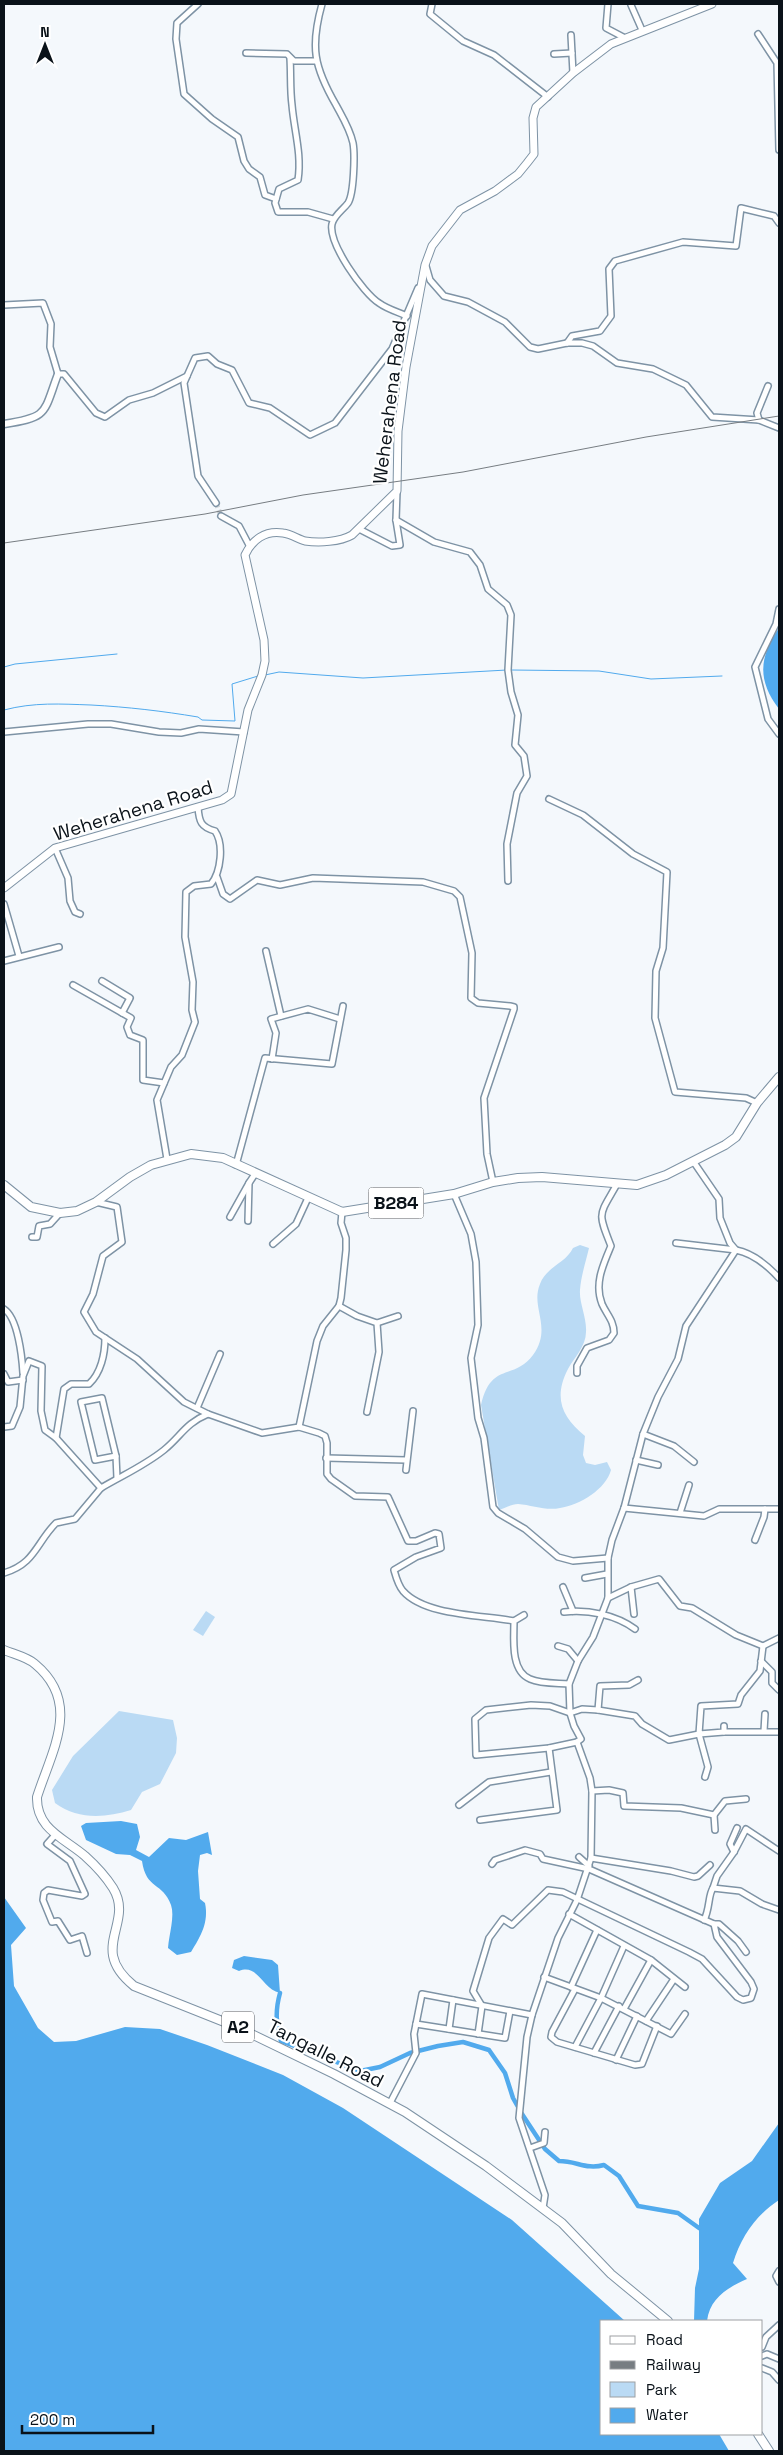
<svg xmlns="http://www.w3.org/2000/svg" width="783" height="2455" font-family="'Space Grotesk',sans-serif">
<style>
.green{fill:#badaf4}
.water{fill:#51aaed}
.lines{fill:none;stroke-linecap:round;stroke-linejoin:round}
.stream{stroke:#51aaed;stroke-width:1}
.canal{stroke:#51aaed;stroke-width:4.5}
.minor-tunnel{stroke:#d1d6da;stroke-width:5;stroke-dasharray:5 2.5;stroke-linecap:butt}
.minor-casing{stroke:#7e93a5;stroke-width:8}
.tertiary-casing{stroke:#7e93a5;stroke-width:9}
.secondary-casing{stroke:#7e93a5;stroke-width:9}
.primary-casing{stroke:#7e93a5;stroke-width:10}
.trunk-casing{stroke:#7e93a5;stroke-width:10}
.minor{stroke:#fff;stroke-width:5}
.tertiary{stroke:#fff;stroke-width:6}
.secondary{stroke:#fff;stroke-width:7}
.primary{stroke:#fff;stroke-width:8}
.trunk{stroke:#fff;stroke-width:8}
.rail{stroke:#777d82;stroke-width:1}
.labels{text-anchor:middle;stroke-width:4.5;stroke-linejoin:round;paint-order:stroke}
.shield{fill:#fff;stroke:#54595e;stroke-width:1}
.shield-label{font-size:18px;font-weight:bold;fill:#0a1219}
.street-label{font-size:19px;fill:#0a1219;stroke:#fff}
</style>
<rect width="100%" height="100%" fill="#f4f8fc"/>
<g class="green">
<path d="M580,1245L589,1248C586,1261 581,1276 580,1290C579,1303 587,1318 586,1332C586,1346 574,1358 568,1369C553,1398 562,1417 585,1436L583,1455L586,1463L595,1465L607,1462L611,1470C606,1489 580,1505 560,1508C546,1511 532,1505 518,1504C512,1504 505,1508 499,1510L481,1405C491,1361 514,1381 533,1355C553,1327 530,1308 540,1284C546,1267 566,1263 573,1248Z"/>
<polygon points="206,1611 215,1617 203,1636 193,1630"/>
<path d="M119,1711L173,1720L177,1738L176,1753L160,1784L142,1792L131,1810C105,1818 78,1820 55,1803L52,1790L73,1756Z"/>
</g>
<g class="water">
<path d="M779,628V709C757,680 759,657 779,628Z"/>
<path d="M121,1821L137,1824L140,1837L136,1850L149,1857L169,1838L186,1840L208,1832L212,1855L207,1853L200,1855L198,1871L200,1899L205,1903C209,1922 201,1936 191,1952L177,1955L168,1948C169,1935 175,1916 171,1905C163,1882 146,1890 142,1861L130,1855L116,1854L86,1840L81,1826L86,1823Z"/>
<polygon points="4,1897 26,1928 11,1945 14,1986 38,2028 54,2042 76,2041 125,2027 160,2029 207,2045 283,2075 343,2108 512,2220 625,2321 602,2321 602,2434 719,2434 729,2451 4,2451"/>
<path d="M244,1956L272,1960L278,1965L280,1993C262,1989 258,1963 239,1971L232,1968L234,1960Z"/>
<path d="M779,2123V2200C756,2215 741,2237 733,2263L747,2279C727,2288 710,2298 707,2321H694L695,2288L699,2269V2219L720,2183L752,2161Z"/>
</g>
<g class="lines">
<g class="stream">
<polyline points="4,667 15,664 117,654"/>
<polyline points="511,670 599,671 651,679 722,676"/>
<polyline points="265,675 279,672 363,678 507,670"/>
<path d="M4,710C34,702 61,704 91,705C128,707 162,711 198,717L202,720L235,721L232,684L258,676"/>
</g>
<path class="canal" d="M280,1993C275,2011 276,2024 281,2041L360,2071L380,2067L410,2053L438,2046L463,2042L489,2050L505,2073L513,2098L522,2114L545,2149L559,2161C577,2161 586,2170 604,2165L619,2176L638,2206L678,2213L699,2228"/>
<polyline class="minor-tunnel" points="216,503 221,516"/>
<defs>
<g id="minor">
<polyline points="198,4 177,23 176,39 184,94 212,119 238,137 244,161 249,169 260,177 265,195 276,199"/>
<path d="M322,4C310,47 314,67 336,105C343,118 350,129 353,143C355,154 354,194 348,203C343,210 334,215 332,224C328,243 363,293 379,303C387,309 398,312 407,316"/>
<polyline points="432,4 430,14 463,41 494,55 548,97"/>
<polyline points="608,4 606,28 625,38"/>
<polyline points="631,5 642,30"/>
<polyline points="758,34 777,63 779,150"/>
<polyline points="571,35 573,73"/>
<polyline points="246,53 287,54 294,61 316,61"/>
<polyline points="554,54 572,53"/>
<path d="M290,58C291,74 290,90 292,105C294,130 302,154 298,180L279,189L275,203L278,212H308L333,219"/>
<polyline points="426,266 430,280 444,296 468,302 505,322 530,347 538,349 567,343 582,343 593,346 617,363 653,369 686,385 712,417 759,420 779,428"/>
<polyline points="4,305 43,303 51,324 50,347 58,374 64,374 96,413 105,417 129,400 153,393 187,376 195,358 208,356 217,364 232,370 249,403 270,408 310,435 335,423 392,349 418,288"/>
<polyline points="567,343 572,336 600,331 611,316 609,269 615,261 683,242 736,246 741,208 774,216 779,223"/>
<polyline points="187,376 184,383 198,476 216,503"/>
<polyline points="759,420 757,413 768,386"/>
<polyline points="221,516 239,526 249,545"/>
<polyline points="396,520 434,542 470,552 480,565 488,589 507,605 511,615 508,670 511,692 518,715 515,745 524,756 527,776 517,793 507,844 508,881"/>
<polyline points="359,529 392,546 400,545 396,520 397,491"/>
<polyline points="779,609 776,624 755,667 768,719 779,734"/>
<polyline points="4,732 88,724 111,724 159,732 181,733 199,729 244,732"/>
<polyline points="549,799 583,815 633,854 667,872 663,948 656,971 655,1018 675,1092 746,1098 757,1103"/>
<polyline points="55,848 68,878 70,901 75,912 80,914"/>
<polyline points="217,877 223,894 230,899 257,880 280,885 313,878 423,882 454,891 460,897 472,953 471,998 478,1003 510,1006 514,1007 514,1009 484,1098 487,1154 493,1182"/>
<polyline points="4,904 19,956"/>
<polyline points="266,951 281,1016"/>
<polyline points="4,961 59,947"/>
<polyline points="102,981 130,998 122,1013"/>
<polyline points="73,985 131,1018 127,1027 130,1035 143,1040 143,1080 164,1083"/>
<polyline points="272,1059 276,1033 271,1019 308,1009 340,1019"/>
<path d="M167,1159L157,1100L171,1067L182,1055L195,1022L192,1010L193,982L185,937L186,892L194,886L211,884C221,872 224,844 215,831C201,827 199,822 198,807"/>
<path d="M693,1161L719,1199L720,1218L730,1243L736,1250C752,1253 768,1266 779,1278"/>
<polyline points="236,1165 265,1058 332,1064 343,1006"/>
<polyline points="454,1194 471,1234 476,1262 478,1325 471,1358 478,1418 484,1438 493,1507 498,1513 525,1529 558,1557 573,1561 608,1558"/>
<polyline points="96,1202 117,1207 122,1242 103,1256 93,1294 84,1312 96,1332 137,1359 184,1402 208,1414"/>
<polyline points="230,1217 249,1183"/>
<polyline points="248,1221 249,1183 255,1174"/>
<polyline points="32,1237 37,1237 39,1226 50,1224 60,1213"/>
<polyline points="676,1243 736,1250"/>
<polyline points="273,1244 296,1224 308,1198"/>
<polyline points="339,1306 357,1316 377,1323 379,1352 367,1412"/>
<path d="M4,1309C18,1318 22,1357 23,1373"/>
<polyline points="377,1323 398,1316"/>
<path d="M577,1373V1366L587,1348L609,1340L614,1333C614,1321 607,1315 602,1304C594,1284 603,1265 611,1246C597,1211 599,1216 617,1184"/>
<polyline points="4,1374 8,1382 23,1380"/>
<polygon points="102,1398 116,1456 95,1460 81,1402"/>
<polyline points="197,1408 220,1354"/>
<path d="M4,1427L12,1426L20,1407L23,1376L29,1361L42,1366L41,1411L45,1430L56,1438L101,1488C123,1475 144,1466 164,1450C181,1436 186,1423 208,1414L262,1433L299,1427L319,1433L325,1436L327,1443V1474L331,1479L355,1496L388,1497L408,1541H416L435,1533L439,1534L441,1548L416,1557L394,1570C396,1577 398,1585 403,1591C425,1616 483,1615 514,1621"/>
<polyline points="299,1427 317,1341 323,1326 339,1306 341,1298 346,1250 346,1238 341,1223 342,1212"/>
<polyline points="643,1434 674,1446 694,1462"/>
<path d="M56,1438L64,1389L71,1384H89C101,1373 105,1354 105,1338"/>
<polyline points="116,1456 117,1478"/>
<polyline points="326,1458 406,1460"/>
<polyline points="636,1460 658,1465"/>
<polyline points="406,1470 413,1411"/>
<polyline points="624,1508 704,1516 719,1509 779,1509"/>
<polyline points="680,1513 689,1485"/>
<polyline points="755,1540 764,1517 765,1509"/>
<path d="M4,1573C35,1564 36,1543 56,1523L75,1519L101,1488"/>
<polyline points="585,1578 607,1574"/>
<polyline points="563,1587 573,1611"/>
<polyline points="631,1587 634,1614"/>
<polyline points="608,1598 631,1587 659,1579 680,1606 692,1608 736,1635 763,1646 779,1638"/>
<path d="M564,1612C588,1609 616,1615 635,1629"/>
<path d="M524,1615L514,1621C514,1638 510,1671 530,1679C541,1684 557,1683 569,1684"/>
<polyline points="558,1646 568,1649 578,1661"/>
<polyline points="761,1661 772,1672 772,1683 779,1690"/>
<polyline points="598,1710 600,1686 629,1685 638,1680"/>
<polyline points="724,1726 724,1732 699,1734 701,1706 738,1704 741,1695 760,1671 763,1646"/>
<polyline points="764,1731 765,1714"/>
<polyline points="724,1732 779,1732"/>
<polyline points="577,1742 549,1748 476,1755 475,1719 486,1710 531,1705 550,1706 570,1713 582,1709 598,1710 635,1716 642,1724 669,1740 699,1734 708,1767 705,1777"/>
<polyline points="592,1791 609,1790 623,1793 624,1806 681,1808 714,1815 725,1801 746,1799"/>
<polyline points="459,1805 489,1782 551,1772"/>
<polyline points="714,1815 715,1830"/>
<polyline points="480,1820 557,1810 549,1748"/>
<polyline points="56,1834 47,1844 70,1861 85,1894 82,1896 48,1890 44,1893 43,1900 52,1922 58,1921 70,1940 82,1936 87,1953"/>
<polyline points="734,1852 730,1844 737,1828"/>
<polyline points="579,1857 589,1866"/>
<polyline points="591,1858 671,1871 694,1877 698,1876 710,1865"/>
<polyline points="492,1864 495,1860 525,1850 540,1854 543,1859 589,1869 714,1924"/>
<polyline points="713,1888 717,1876 734,1852 746,1829 779,1851"/>
<polyline points="569,1914 651,1960 685,1987"/>
<path d="M704,1920C710,1909 708,1895 713,1888L740,1891L762,1904L779,1910"/>
<polyline points="544,1977 601,1998 671,2034 685,2014"/>
<polyline points="571,1987 597,1930"/>
<polyline points="575,1989 552,2032 551,2037 557,2042 635,2065 642,2064 657,2026"/>
<polyline points="624,2009 651,1960"/>
<polyline points="646,2021 674,1979"/>
<polyline points="416,2024 505,2038 510,2011"/>
<polyline points="449,2029 453,2000"/>
<polyline points="478,2034 482,2006 473,1991 489,1938 503,1919 512,1925 548,1890 563,1892 689,1952 702,1959 737,1997 743,2000 751,1998 754,1989 751,1982 717,1937 714,1924 719,1924 738,1941 746,1952"/>
<polyline points="575,2047 601,1998 624,1946"/>
<polyline points="594,2053 619,2006"/>
<polyline points="616,2060 637,2016"/>
<polyline points="390,2103 416,2053 414,2034 422,1994 532,2015"/>
<polyline points="530,2148 544,2143 545,2132"/>
<polyline points="543,2208 545,2195 519,2118 527,2037 532,2015 558,1938 577,1900 591,1858 592,1791 590,1778 577,1742 581,1739 574,1726 570,1713 569,1684 578,1661 593,1637 608,1598 608,1558 612,1540 624,1508 643,1434 658,1397 678,1359 686,1326 736,1250"/>
<polyline points="779,2271 776,2276 779,2282"/>
<polyline points="762,2347 766,2337 779,2325"/>
<polyline points="762,2356 767,2354 779,2359"/>
<polyline points="762,2368 772,2372 779,2380"/>
</g>
<path id="tertiary" d="M4,424C49,417 43,414 58,374"/>
<path id="secondary" d="M4,888L55,848L222,800L231,794L248,710L262,675L265,661L264,640L245,555C252,540 265,530 283,533C291,534 298,539 305,541C319,543 340,542 352,535L397,491L398,431L406,367L425,265L432,246L460,210L495,191L518,174L527,163L534,154L533,118L536,107L573,73L611,44L712,4"/>
<polyline id="primary" points="4,1185 31,1207 60,1213 77,1211 96,1202 130,1177 151,1165 191,1154 223,1158 342,1212 454,1194 493,1182 518,1178 542,1177 637,1185 666,1175 725,1145 736,1137 757,1103 779,1077"/>
<g id="trunk">
<path d="M4,1650C13,1654 27,1657 35,1664C82,1703 52,1750 37,1797C36,1829 64,1838 85,1856C95,1865 106,1877 113,1888C135,1924 87,1948 134,1986L237,2027L334,2074L405,2112L486,2166L562,2223L611,2274L668,2321"/>
<polyline points="758,2434 769,2451"/>
</g>
</defs>
<use href="#minor" class="minor-casing"/>
<use href="#tertiary" class="tertiary-casing"/>
<use href="#secondary" class="secondary-casing"/>
<use href="#primary" class="primary-casing"/>
<use href="#trunk" class="trunk-casing"/>
<use href="#minor" class="minor"/>
<use href="#tertiary" class="tertiary"/>
<use href="#secondary" class="secondary"/>
<use href="#primary" class="primary"/>
<use href="#trunk" class="trunk"/>
<polyline class="rail" points="4,543 205,514 303,495 463,472 646,437 779,416"/>
</g>
<g class="labels">
<g class="shield">
<rect x="368.5" y="1187.5" width="55" height="31" rx="4"/>
<rect x="222" y="2011.5" width="32" height="31" rx="4"/>
</g>
<g class="shield-label">
<text x="396" y="1209">B284</text>
<text x="238" y="2033">A2</text>
</g>
<g class="street-label">
<text transform="translate(389 402) rotate(-83)" y="7">Weherahena Road</text>
<text transform="translate(133 810) rotate(-17)" y="7">Weherahena Road</text>
<text transform="translate(326 2053) rotate(27)" y="7">Tangalle Road</text>
</g>
</g>
<rect width="783" height="2455" fill="none" stroke="#0a1219" stroke-width="10"/>
<rect x="600" y="2320" width="162" height="115" fill="#ffffff" stroke="#9da0a3"/>
<rect x="610" y="2336" width="25" height="8" fill="#ffffff" stroke="#9da0a3"/>
<text x="646" y="2345" font-size="15" fill="#0a1219">Road</text>
<rect x="610" y="2361" width="25" height="8" fill="#777d82" stroke="#9da0a3"/>
<text x="646" y="2370" font-size="15" fill="#0a1219">Railway</text>
<rect x="610" y="2382" width="25" height="15" fill="#badaf4" stroke="#9da0a3"/>
<text x="646" y="2395" font-size="15" fill="#0a1219">Park</text>
<rect x="610" y="2408" width="25" height="15" fill="#51aaed" stroke="#9da0a3"/>
<text x="646" y="2420" font-size="15" fill="#0a1219">Water</text>
<g transform="translate(45 45)" stroke="#ffffff" stroke-width="4" paint-order="stroke">
<path d="M0-4L9 19L0 12L-9 19Z" fill="#0a1219"/>
<text y="-8" font-size="14" font-weight="bold" text-anchor="middle" fill="#0a1219">N</text>
</g>
<path d="M22 2425v8h131v-8" fill="none" stroke="#0a1219" stroke-width="2.5"/>
<text x="30" y="2425" font-size="15" fill="#0a1219" stroke="#ffffff" stroke-width="4" paint-order="stroke">200 m</text>
</svg>
